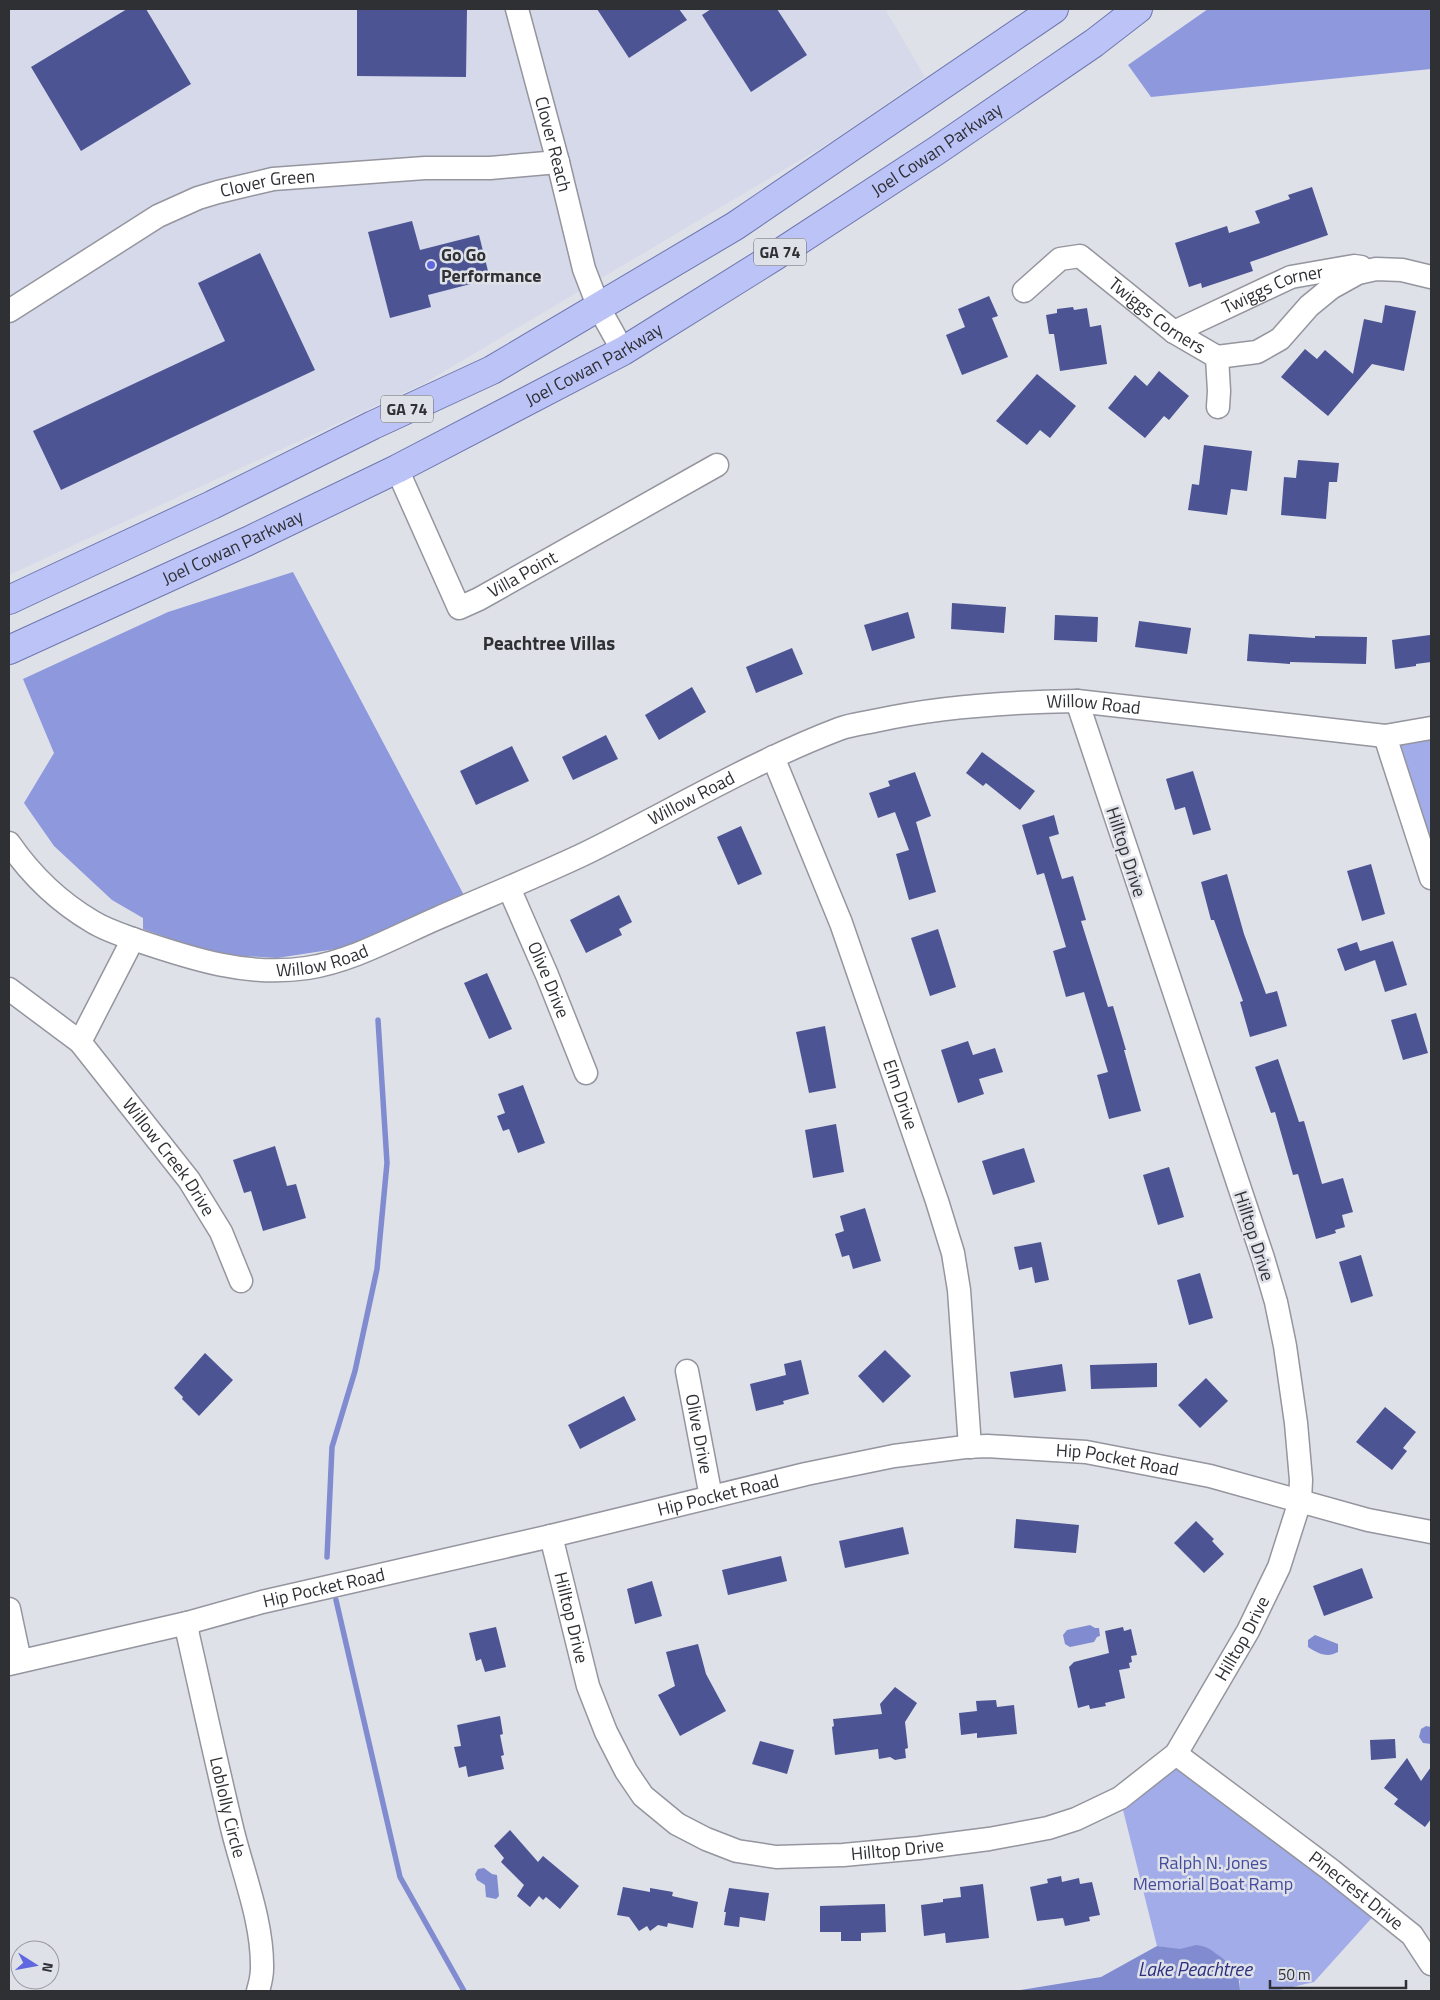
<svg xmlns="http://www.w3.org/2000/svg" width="1440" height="2000" font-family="'Titillium Web',sans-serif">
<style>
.built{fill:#d6d9e9}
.green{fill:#a2ace9}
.forest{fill:#8d98dd}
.water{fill:#818cd0}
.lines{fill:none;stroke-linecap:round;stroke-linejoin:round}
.stream{stroke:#818cd0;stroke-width:5.5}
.building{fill:#4c5493}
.minor-casing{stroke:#94959e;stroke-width:25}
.primary-casing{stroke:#6e77af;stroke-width:30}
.minor{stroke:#fff;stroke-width:22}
.primary{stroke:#bcc4f7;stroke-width:28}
.poi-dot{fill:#6068e0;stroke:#dfe1e9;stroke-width:2}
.labels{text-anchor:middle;stroke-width:5;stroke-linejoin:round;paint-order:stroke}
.shield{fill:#dfe1e9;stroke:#64656a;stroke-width:1}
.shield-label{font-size:16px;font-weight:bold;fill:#2f3034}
.street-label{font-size:18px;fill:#2f3034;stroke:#dfe1e9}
.poi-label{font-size:18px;font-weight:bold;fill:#2f3034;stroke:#dfe1e9;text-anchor:start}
.park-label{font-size:18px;fill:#454c9e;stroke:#dfe1e9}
.neighbourhood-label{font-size:19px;font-weight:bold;fill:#2f3034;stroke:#dfe1e9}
.water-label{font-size:19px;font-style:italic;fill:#2d2f7f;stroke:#dfe1e9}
</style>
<rect width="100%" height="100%" fill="#dfe1e9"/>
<polygon class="built" points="9,9 885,9 925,77 834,140 423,384 9,575"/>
<g class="green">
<polygon points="1431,728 1431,878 1385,736"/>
<polygon points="1176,1754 1379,1910 1314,1982 1275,1991 1240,1991 1240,1981 1187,1948 1180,1950 1157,1946 1120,1798"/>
</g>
<g class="forest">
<polygon points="1208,9 1431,9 1431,69 1151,97 1128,65"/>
<polygon points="293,572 466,899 427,918 342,948 277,958 213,954 143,929 143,918 112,900 54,846 24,803 54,753 23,679 168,612"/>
</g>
<g class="water">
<polygon points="1090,1625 1095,1628 1099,1628 1100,1636 1097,1637 1094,1642 1070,1647 1065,1644 1063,1635 1067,1630"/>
<path d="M1315,1635L1338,1644V1652C1327,1658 1319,1654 1308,1647V1640Z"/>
<polygon points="1426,1726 1431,1727 1431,1744 1423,1743 1419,1737 1421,1729"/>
<polygon points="484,1868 492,1874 497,1875 499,1896 496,1899 486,1897 485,1885 477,1880 475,1874 478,1869"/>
<path d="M1196,1945C1207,1946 1210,1949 1218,1955C1232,1965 1240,1973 1240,1991H1014L1101,1977L1157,1946L1180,1949Z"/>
</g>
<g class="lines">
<g class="stream">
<polyline points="327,1557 332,1447 355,1371 377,1269 387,1163 378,1020"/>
<polyline points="336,1600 400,1877 464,1991"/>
</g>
</g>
<g class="building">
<polygon points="127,9 146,9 191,84 81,151 31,67"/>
<polygon points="357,9 467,9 466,77 357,76"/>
<polygon points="597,9 679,9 687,20 629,58"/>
<polygon points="711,9 777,9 807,55 751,92 702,15"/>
<polygon points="1312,187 1328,235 1250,262 1253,271 1202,288 1201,283 1189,287 1175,243 1227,226 1229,233 1260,223 1255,211 1290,199 1288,195"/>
<polygon points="412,221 420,250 479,235 490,279 428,295 431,307 390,318 368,232"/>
<polygon points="260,253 315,370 61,490 33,431 225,341 198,283"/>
<polygon points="989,296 998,316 992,318 1008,357 962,375 946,335 965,327 958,309"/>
<polygon points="1385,305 1416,311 1404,371 1372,364 1328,416 1281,377 1305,349 1317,359 1325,350 1353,374 1364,319 1382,323"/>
<polygon points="1073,307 1074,310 1087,308 1090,327 1101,325 1107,364 1060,371 1054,334 1049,334 1046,315 1057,313 1057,309"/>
<polygon points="1159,371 1189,396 1169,420 1164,416 1145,438 1108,408 1135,375 1147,386"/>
<polygon points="1037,374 1076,406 1050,438 1040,430 1027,445 996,421"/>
<polygon points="1204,445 1252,451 1247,491 1231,489 1227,515 1188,510 1192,484 1199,485"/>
<polygon points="1298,460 1339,463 1337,482 1329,482 1326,519 1281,515 1284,477 1296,478"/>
<polygon points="952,603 1006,607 1004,633 951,629"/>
<polygon points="908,612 915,638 872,651 864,625"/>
<polygon points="1055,615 1098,617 1097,642 1054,640"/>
<polygon points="1139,621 1191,628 1187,654 1135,647"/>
<polygon points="1249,634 1315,638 1315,636 1367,637 1366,664 1290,662 1290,664 1247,661"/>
<polygon points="1430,635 1431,662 1416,664 1416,666 1395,669 1392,640"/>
<polygon points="792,648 803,674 756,693 746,667"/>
<polygon points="692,687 706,712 659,740 645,715"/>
<polygon points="606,735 618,759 573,780 562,757"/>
<polygon points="512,746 529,781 476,805 460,771"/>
<polygon points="982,752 1035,791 1020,810 986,783 983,786 966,773"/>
<polygon points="1193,771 1211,830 1193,835 1185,807 1175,810 1166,779"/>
<polygon points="915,772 931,816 916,822 936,892 909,900 896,854 909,850 895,812 878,818 869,793 890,786 888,781"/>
<polygon points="1054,815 1059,834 1049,837 1062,879 1073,876 1086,920 1081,921 1108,1007 1113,1006 1126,1050 1124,1050 1141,1111 1109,1119 1097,1075 1108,1072 1084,992 1066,997 1053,951 1066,947 1044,873 1037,875 1022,825"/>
<polygon points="741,826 762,874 738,885 717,837"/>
<polygon points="1371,864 1385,914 1362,921 1347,871"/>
<polygon points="1227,874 1244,934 1266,994 1277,991 1287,1026 1250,1037 1240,1002 1243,1001 1214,920 1211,920 1201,882"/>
<polygon points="619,895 632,922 619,929 622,935 586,953 570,920"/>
<polygon points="938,929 956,987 930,996 911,938"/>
<polygon points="1393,941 1407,985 1385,992 1375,960 1345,971 1337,949 1357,942 1360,951"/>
<polygon points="487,973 512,1029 489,1039 464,983"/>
<polygon points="1416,1013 1428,1053 1403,1060 1391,1020"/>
<polygon points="825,1026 836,1088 809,1093 796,1032"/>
<polygon points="968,1041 973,1055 995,1048 1003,1072 979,1079 984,1094 958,1103 941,1050"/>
<polygon points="1278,1059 1299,1122 1304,1121 1322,1184 1343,1178 1353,1212 1342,1215 1345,1227 1335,1230 1336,1233 1316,1239 1298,1174 1293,1175 1275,1112 1271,1113 1255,1067"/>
<polygon points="523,1085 545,1143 518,1153 509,1129 503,1131 497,1116 505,1113 498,1094"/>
<polygon points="836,1124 844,1172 813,1178 805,1130"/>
<polygon points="275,1146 287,1186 296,1184 306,1218 263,1231 251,1191 244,1193 233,1160"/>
<polygon points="1024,1148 1035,1182 993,1195 982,1161"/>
<polygon points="1169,1167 1184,1217 1158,1225 1143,1175"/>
<polygon points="865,1208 881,1261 853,1269 849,1255 842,1257 835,1234 844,1231 840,1216"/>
<polygon points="1041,1242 1049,1280 1035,1283 1032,1267 1019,1270 1014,1247"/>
<polygon points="1361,1255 1373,1296 1351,1303 1339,1262"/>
<polygon points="1200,1273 1213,1318 1189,1325 1177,1280"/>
<polygon points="885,1350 911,1376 883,1403 858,1376"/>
<polygon points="205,1353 233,1380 199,1416 182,1399 183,1397 174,1388"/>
<polygon points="801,1360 809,1394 783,1401 784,1404 756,1411 750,1384 786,1375 784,1364"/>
<polygon points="1157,1363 1157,1387 1091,1389 1090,1365"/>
<polygon points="1062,1364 1066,1391 1014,1398 1010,1372"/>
<polygon points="1206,1378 1228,1401 1200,1428 1178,1405"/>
<polygon points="624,1396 636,1420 580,1449 568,1425"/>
<polygon points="1385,1407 1416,1432 1403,1448 1407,1451 1392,1470 1356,1442"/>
<polygon points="1016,1519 1079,1525 1076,1553 1014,1548"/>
<polygon points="1196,1521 1214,1539 1212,1541 1224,1554 1204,1573 1174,1543"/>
<polygon points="903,1527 909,1554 845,1568 839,1541"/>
<polygon points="781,1556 787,1581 728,1595 722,1570"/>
<polygon points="1362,1568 1373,1598 1324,1616 1313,1586"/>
<polygon points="652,1581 662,1616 635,1624 627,1589"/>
<polygon points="496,1627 506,1667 485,1672 481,1659 476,1661 469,1633"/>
<polygon points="1123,1627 1124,1631 1131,1629 1137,1655 1131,1656 1132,1662 1129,1663 1130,1668 1119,1670 1125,1698 1105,1703 1106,1706 1090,1709 1089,1705 1078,1708 1069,1667 1074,1662 1109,1653 1105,1631"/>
<polygon points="698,1644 706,1674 726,1711 680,1736 658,1695 675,1686 666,1652"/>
<polygon points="895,1687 917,1703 905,1722 908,1748 905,1749 906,1758 895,1760 890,1757 879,1759 878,1749 835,1755 832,1727 834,1726 833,1719 882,1714 880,1704"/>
<polygon points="996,1700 997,1707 1014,1705 1017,1734 977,1738 977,1733 961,1735 959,1713 977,1711 976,1701"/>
<polygon points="500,1716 503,1734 500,1735 504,1755 501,1756 504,1769 468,1777 466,1766 459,1768 454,1747 461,1746 457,1725"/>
<polygon points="1395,1739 1396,1758 1371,1760 1370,1740"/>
<polygon points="760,1741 794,1750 787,1774 752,1764"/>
<polygon points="1407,1758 1421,1781 1431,1767 1431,1819 1425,1827 1394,1804 1398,1799 1384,1788"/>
<polygon points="510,1830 538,1862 543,1856 579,1886 560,1909 546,1897 543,1900 539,1896 530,1907 517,1896 524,1885 501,1862 504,1858 494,1846"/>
<polygon points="1061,1876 1062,1882 1079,1878 1080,1884 1092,1882 1100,1915 1089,1917 1090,1921 1065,1926 1063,1918 1037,1921 1030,1887 1048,1883 1047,1879"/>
<polygon points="983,1884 989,1938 946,1943 945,1933 924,1936 921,1905 943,1902 943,1899 961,1897 960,1887"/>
<polygon points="623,1887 650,1892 650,1888 673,1892 672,1896 698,1902 693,1928 668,1923 667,1927 658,1925 650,1931 647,1926 639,1931 629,1917 617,1915"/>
<polygon points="729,1888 769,1893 765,1921 740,1917 739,1927 724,1925 726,1912 724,1912"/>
<polygon points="885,1904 886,1932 861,1933 861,1941 841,1941 841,1932 820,1932 820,1906"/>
</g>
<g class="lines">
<defs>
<g id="minor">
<path id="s1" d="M517,9L558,162L584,269L599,308L623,351"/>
<path id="s2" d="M1024,291L1060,259L1080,256L1174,332L1217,357L1257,352L1280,339L1309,306L1331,288L1358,273L1376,269L1402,270L1431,277"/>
<path id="s3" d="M9,311L158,216L198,198L218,192L273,179L425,168H490L558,162"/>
<path id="s4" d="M1174,332L1291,277L1354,266L1361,267"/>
<polyline points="1217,357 1219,391 1218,407"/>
<path id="s5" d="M397,469L459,608L479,599L717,465"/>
<polyline points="1385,736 1431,878"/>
<path id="s6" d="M773,757L841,923L937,1201L953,1253L959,1290L970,1447"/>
<path id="s7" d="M9,843C31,875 59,902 93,922C106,930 122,935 136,940C192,959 247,977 307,968C353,961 396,936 438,918C486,897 535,877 582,855C668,813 750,763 839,729C852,724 866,723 879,720C943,706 1011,702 1077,701L1385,736L1431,728"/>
<path id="s8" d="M509,888L547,975L586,1073"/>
<path id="s9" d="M9,989L80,1042L189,1180L221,1232L241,1281"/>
<polyline points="80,1042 133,939"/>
<path id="s10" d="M687,1371L711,1497"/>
<path id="s11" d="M551,1536L588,1686L606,1732L626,1771L643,1796L677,1824L706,1839L737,1851L776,1857L843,1855L919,1848L989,1839L1048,1828L1076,1819L1120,1798L1176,1754L1248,1631L1279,1567L1300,1501L1301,1480L1296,1423L1285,1346L1276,1302L1263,1258L1077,701"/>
<polyline points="9,1609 20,1661"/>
<path id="s12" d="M187,1623L188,1635C203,1701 217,1766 233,1832C244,1876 263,1923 262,1969C262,1976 260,1984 258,1991"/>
<path id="s13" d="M9,1664L187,1623L262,1602L551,1536L806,1474L894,1456L965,1447L987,1446L1086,1452L1210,1476L1368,1520L1431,1532"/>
<path id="s14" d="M1176,1754L1331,1870L1412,1935L1431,1964"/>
</g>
<g id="primary">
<polyline points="9,600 212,505 373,425 492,370 735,226 1054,9"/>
<path id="s15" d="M9,650L248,541L397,469L623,351L775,256L936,151L1094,43L1138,9"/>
</g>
</defs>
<use href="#minor" class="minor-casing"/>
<use href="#primary" class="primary-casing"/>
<use href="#minor" class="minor"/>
<use href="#primary" class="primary"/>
</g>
<circle class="poi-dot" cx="431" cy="265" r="5"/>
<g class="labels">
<g class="shield">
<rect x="754" y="238.5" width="52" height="27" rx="4"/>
<rect x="381" y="395.5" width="52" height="27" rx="4"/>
</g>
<g class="shield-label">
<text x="780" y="258">GA 74</text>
<text x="407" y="415">GA 74</text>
</g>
<g class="street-label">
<text dy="6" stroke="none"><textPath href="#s1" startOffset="140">Clover Reach</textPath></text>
<text dy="6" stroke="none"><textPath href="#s15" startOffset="1056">Joel Cowan Parkway</textPath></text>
<text dy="6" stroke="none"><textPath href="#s3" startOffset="292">Clover Green</textPath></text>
<text dy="6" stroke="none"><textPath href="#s4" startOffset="108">Twiggs Corner</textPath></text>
<text dy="6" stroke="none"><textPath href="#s2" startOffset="166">Twiggs Corners</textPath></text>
<text dy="6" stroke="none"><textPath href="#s15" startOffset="651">Joel Cowan Parkway</textPath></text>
<text dy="6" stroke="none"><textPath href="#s15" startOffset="246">Joel Cowan Parkway</textPath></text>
<text dy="6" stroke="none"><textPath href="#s5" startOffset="224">Villa Point</textPath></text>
<text dy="6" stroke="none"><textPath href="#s7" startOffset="1179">Willow Road</textPath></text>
<text dy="6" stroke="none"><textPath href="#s7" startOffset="759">Willow Road</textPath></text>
<text transform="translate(1126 852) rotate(72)" y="6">Hilltop Drive</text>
<text dy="6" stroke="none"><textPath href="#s7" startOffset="354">Willow Road</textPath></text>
<text dy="6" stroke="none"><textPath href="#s8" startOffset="100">Olive Drive</textPath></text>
<text dy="6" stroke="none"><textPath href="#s6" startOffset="361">Elm Drive</textPath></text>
<text dy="6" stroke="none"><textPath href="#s9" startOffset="234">Willow Creek Drive</textPath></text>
<text transform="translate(1254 1236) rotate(72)" y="6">Hilltop Drive</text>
<text dy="6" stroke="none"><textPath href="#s10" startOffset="64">Olive Drive</textPath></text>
<text dy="6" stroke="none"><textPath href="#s13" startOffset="1134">Hip Pocket Road</textPath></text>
<text dy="6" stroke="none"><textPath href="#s13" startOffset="729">Hip Pocket Road</textPath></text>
<text dy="6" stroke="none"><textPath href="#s13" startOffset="324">Hip Pocket Road</textPath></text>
<text dy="6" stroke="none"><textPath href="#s11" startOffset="84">Hilltop Drive</textPath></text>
<text dy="6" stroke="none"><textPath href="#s11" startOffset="984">Hilltop Drive</textPath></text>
<text dy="6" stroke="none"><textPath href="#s12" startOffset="189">Loblolly Circle</textPath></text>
<text dy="6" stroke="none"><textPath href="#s11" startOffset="549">Hilltop Drive</textPath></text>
<text dy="6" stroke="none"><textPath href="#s14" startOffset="226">Pinecrest Drive</textPath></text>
</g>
<g class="poi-label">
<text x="441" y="261">Go Go<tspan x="441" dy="21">Performance</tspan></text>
</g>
<g class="park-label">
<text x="1213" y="1869">Ralph N. Jones<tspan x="1213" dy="21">Memorial Boat Ramp</tspan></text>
</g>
<g class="neighbourhood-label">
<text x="549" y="650">Peachtree Villas</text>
</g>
<g class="water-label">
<text x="1195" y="1976">Lake Peachtree</text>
</g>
</g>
<rect width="1440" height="2000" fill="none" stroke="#2f3034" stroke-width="20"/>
<g transform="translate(35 1965) rotate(101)"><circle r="24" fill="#dfe1e9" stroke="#999aa1"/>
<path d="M0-4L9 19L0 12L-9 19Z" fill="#6068e0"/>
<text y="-8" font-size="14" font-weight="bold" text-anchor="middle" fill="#2f3034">N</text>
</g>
<path d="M1270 1980v8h136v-8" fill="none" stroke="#2f3034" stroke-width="2.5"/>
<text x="1278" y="1980" font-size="15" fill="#2f3034" stroke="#dfe1e9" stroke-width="4" paint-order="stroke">50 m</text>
</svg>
